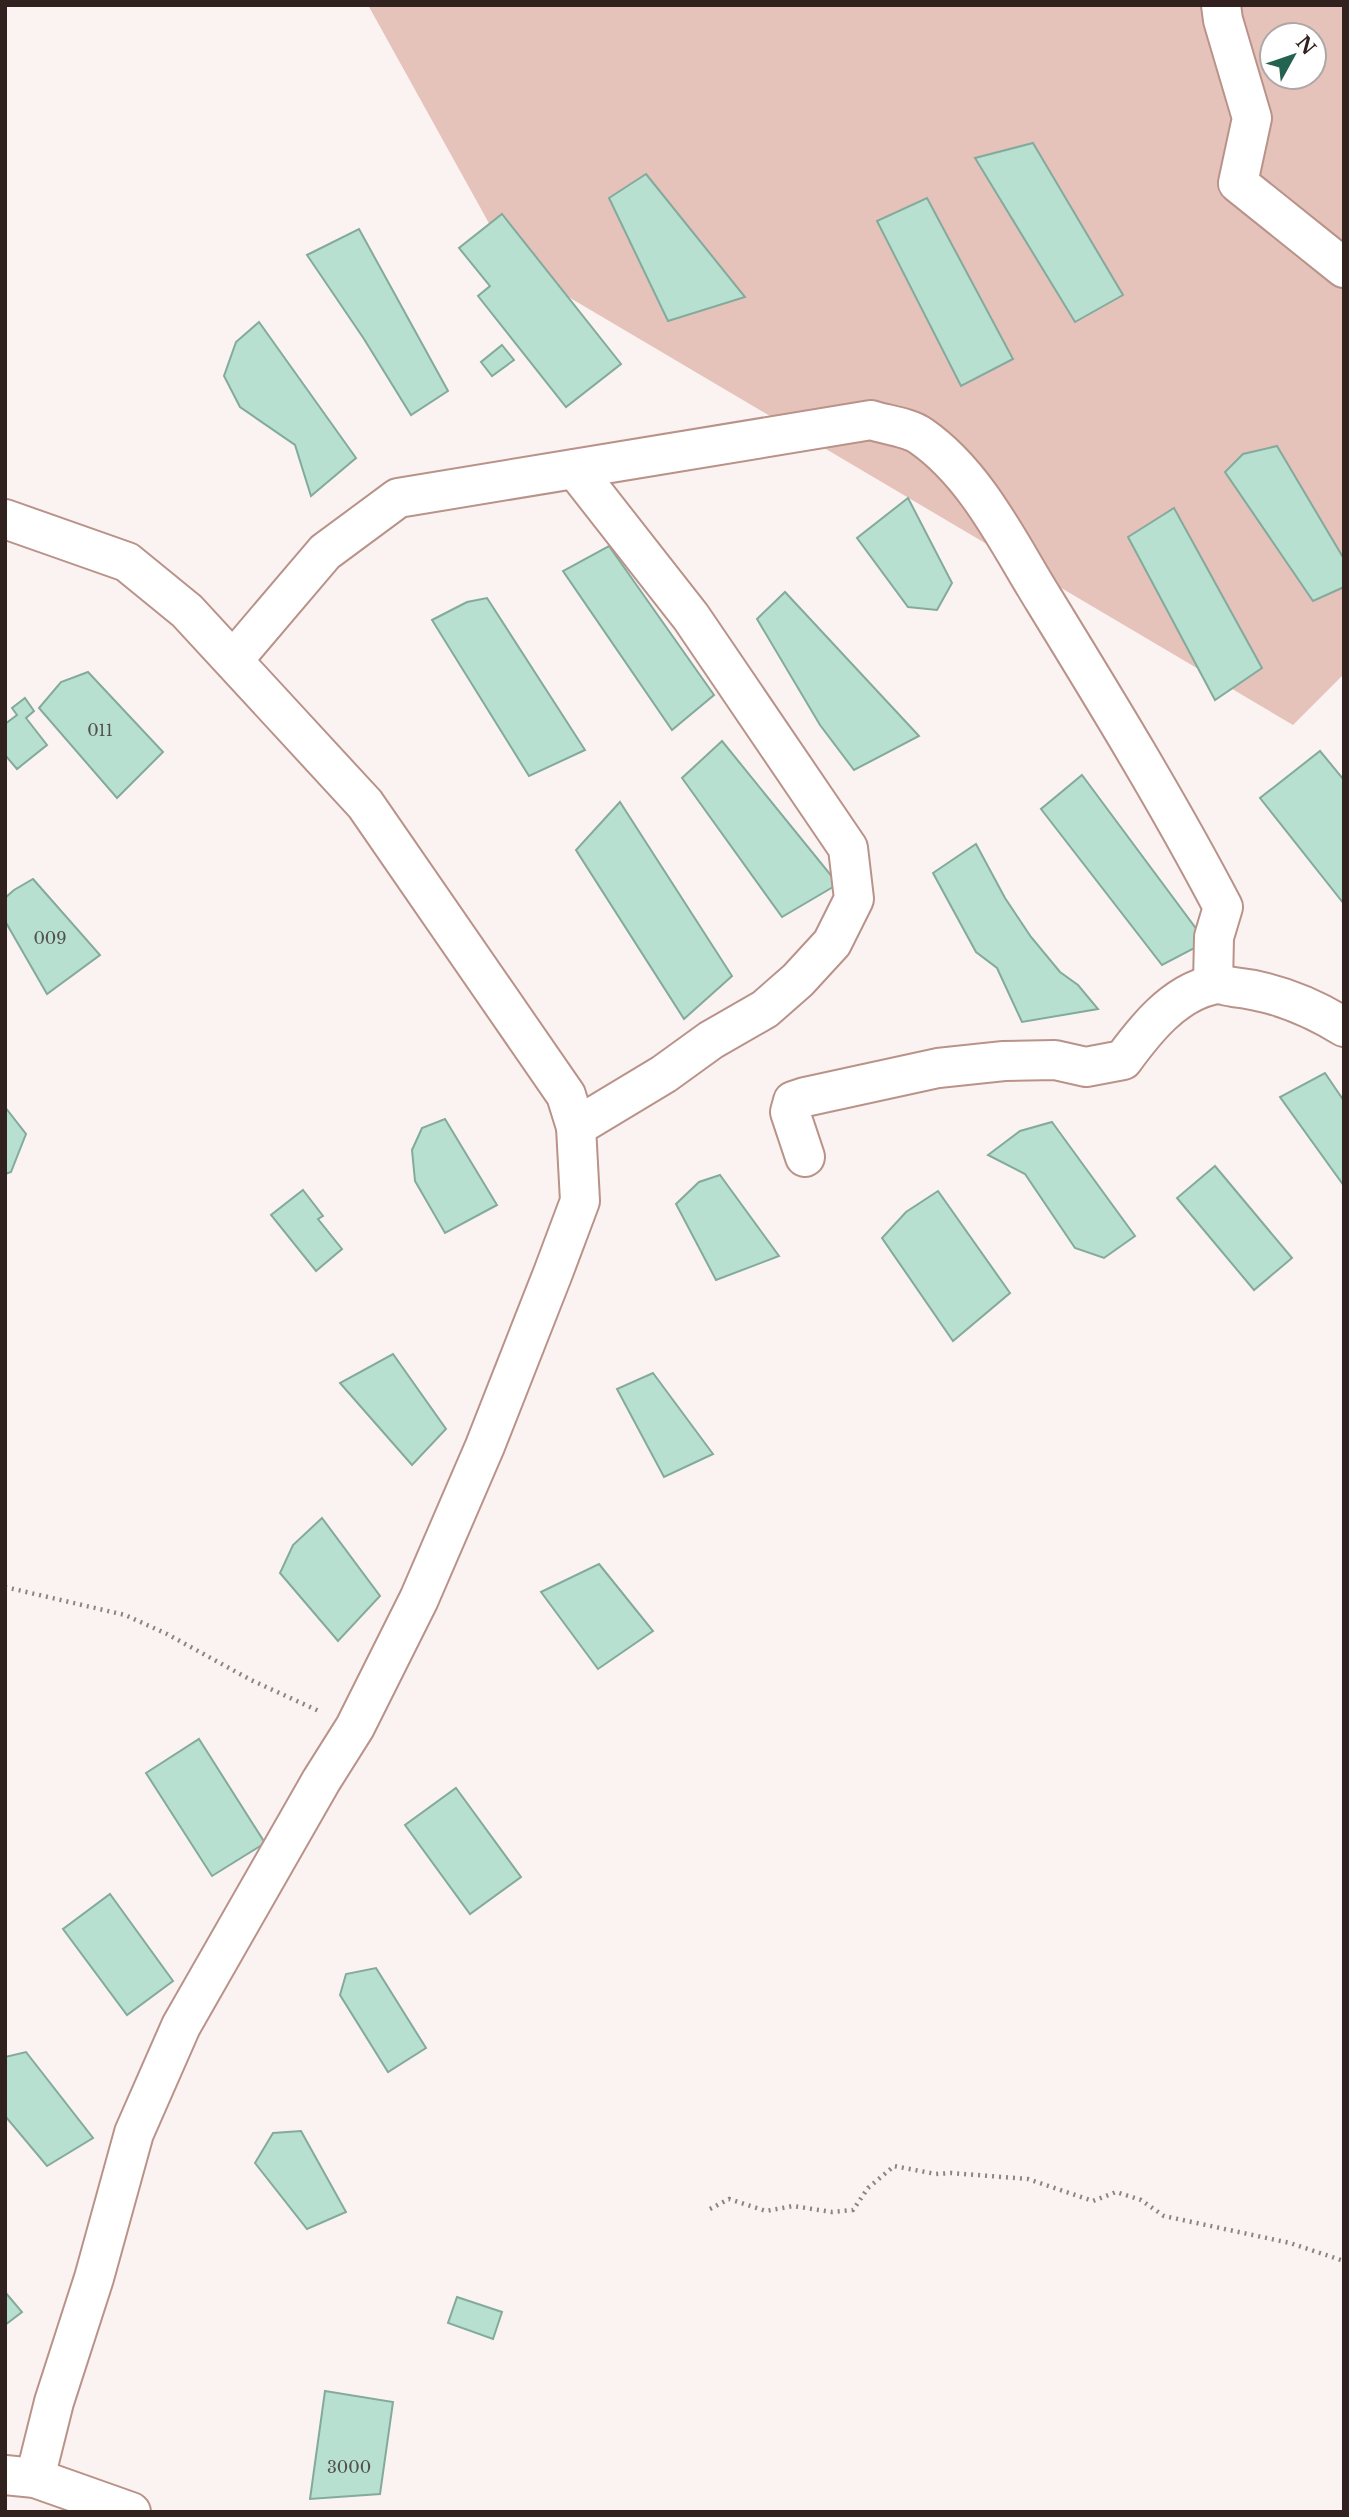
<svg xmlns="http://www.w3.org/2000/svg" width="1349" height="2517" font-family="'Libre Baskerville',serif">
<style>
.green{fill:#e6c3ba;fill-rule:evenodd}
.building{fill:#b7e0d1;stroke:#83aa9c;stroke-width:2}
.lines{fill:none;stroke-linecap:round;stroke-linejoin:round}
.minor-casing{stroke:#b9938a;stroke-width:42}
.path{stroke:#8f8380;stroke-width:4.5;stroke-dasharray:2 5;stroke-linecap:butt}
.minor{stroke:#fff;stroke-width:38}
.labels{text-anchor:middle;stroke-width:5;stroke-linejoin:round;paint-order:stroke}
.number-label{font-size:16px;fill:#52524c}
</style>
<rect width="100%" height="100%" fill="#fbf3f1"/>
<path class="green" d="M368,5H1344V674L1293,725L511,263ZM1272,35H1314V77H1272Z"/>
<g class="building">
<polygon points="1033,143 1123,295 1075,322 975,158"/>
<polygon points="646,174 745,297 668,321 609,198"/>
<polygon points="927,198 1013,359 961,386 877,221"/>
<polygon points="502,214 621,364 566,407 478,296 490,286 459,248"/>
<polygon points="359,229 448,391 411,415 364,339 307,255"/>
<polygon points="259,322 356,458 311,496 295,445 240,407 224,376 236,342"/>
<polygon points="502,345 514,360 492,376 481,362"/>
<polygon points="1277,446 1344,559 1344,587 1313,601 1225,472 1243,454"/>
<polygon points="908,498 952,583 937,610 908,607 857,538"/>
<polygon points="1174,508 1262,668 1215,700 1128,537"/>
<polygon points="609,546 714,695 672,730 563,571"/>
<polygon points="785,592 919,736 854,770 820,725 757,619"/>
<polygon points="487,598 585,750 529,776 432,620 467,602"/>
<polygon points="88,672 163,752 117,798 39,708 61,682"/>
<polygon points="25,698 34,711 26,718 47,745 17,769 5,755 5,724 17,715 12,708"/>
<polygon points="722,741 838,884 782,917 682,778"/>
<polygon points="1320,751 1344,780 1344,904 1260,798"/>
<polygon points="1082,775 1206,942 1162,965 1041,809"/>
<polygon points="620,802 732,976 684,1019 576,850"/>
<polygon points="976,844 1005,898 1031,937 1060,972 1078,985 1098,1009 1022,1022 997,968 976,952 933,873"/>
<polygon points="33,879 100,955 47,994 5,921 5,898 14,890"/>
<polygon points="1325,1073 1344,1101 1344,1186 1280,1097"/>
<polygon points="5,1107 26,1134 11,1172 5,1174"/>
<polygon points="445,1119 497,1205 445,1233 415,1181 412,1150 422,1128"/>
<polygon points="1052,1122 1135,1236 1104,1258 1075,1248 1025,1174 988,1155 1020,1131"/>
<polygon points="1215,1166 1292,1258 1254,1290 1177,1198"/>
<polygon points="720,1175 779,1256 716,1280 676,1204 699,1182"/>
<polygon points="303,1190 323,1216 318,1219 342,1249 316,1271 271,1215"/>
<polygon points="938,1191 1010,1293 953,1341 882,1238 906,1212"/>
<polygon points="393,1354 446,1429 412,1465 340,1383"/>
<polygon points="653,1373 713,1454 664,1477 617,1389"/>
<polygon points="322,1518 380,1596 338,1641 280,1573 293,1545"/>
<polygon points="599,1564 653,1631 598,1669 541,1592"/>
<polygon points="199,1739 265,1843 212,1876 146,1773"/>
<polygon points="456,1788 521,1877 470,1914 405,1825"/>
<polygon points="110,1894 173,1981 127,2015 63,1929"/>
<polygon points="376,1968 426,2048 388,2072 340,1995 346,1974"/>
<polygon points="26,2052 93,2138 47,2166 5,2116 5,2057"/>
<polygon points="301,2131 346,2212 307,2229 255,2163 273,2133"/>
<polygon points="5,2292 22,2312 5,2325"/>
<polygon points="457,2297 502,2312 493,2339 448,2323"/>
<polygon points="325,2391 393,2402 380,2494 310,2499"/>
</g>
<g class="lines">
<defs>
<g id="minor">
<polyline points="1221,5 1223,20 1252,118 1238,183 1344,268"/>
<polyline points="575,469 691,617 848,848 854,899 832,943 798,980 765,1009 711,1040 664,1074 576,1127"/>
<polyline points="5,519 127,562 187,611 365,804 566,1095 576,1127 580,1201 553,1273 485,1446 419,1599 355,1727 321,1781 181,2026 134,2133 94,2278 54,2402 35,2478"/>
<path d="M234,659L325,552L398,498L871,420C886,425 909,427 921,436C977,475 1009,544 1044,600C1106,701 1168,802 1223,907L1214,937L1213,984"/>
<path d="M805,1157L790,1112L793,1101L805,1097L938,1068L1004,1061L1055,1060L1086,1067L1123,1060C1145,1030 1173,994 1212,985C1218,983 1226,986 1233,987C1272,991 1310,1006 1344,1027"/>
<polyline points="5,2475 35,2478 131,2512"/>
</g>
</defs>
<use href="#minor" class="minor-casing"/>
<g class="path">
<polyline points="5,1587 125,1615 167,1634 251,1680 321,1712"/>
<polyline points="710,2209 729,2199 766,2211 793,2206 832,2212 853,2210 868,2188 894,2166 936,2174 951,2173 1028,2179 1093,2201 1116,2192 1141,2200 1164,2216 1290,2243 1344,2261"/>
</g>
<use href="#minor" class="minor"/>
</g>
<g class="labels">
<g class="number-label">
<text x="100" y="736">011</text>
<text x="50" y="944">009</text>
<text x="349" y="2473">3000</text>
</g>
</g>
<rect width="1349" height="2517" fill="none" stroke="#31221f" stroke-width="14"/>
<g transform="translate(1293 56) rotate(50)"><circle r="33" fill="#ffffff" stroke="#ada7a5" stroke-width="2"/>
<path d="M0-5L12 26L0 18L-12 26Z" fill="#246350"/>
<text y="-10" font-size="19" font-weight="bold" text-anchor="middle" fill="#31221f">N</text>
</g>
</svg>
